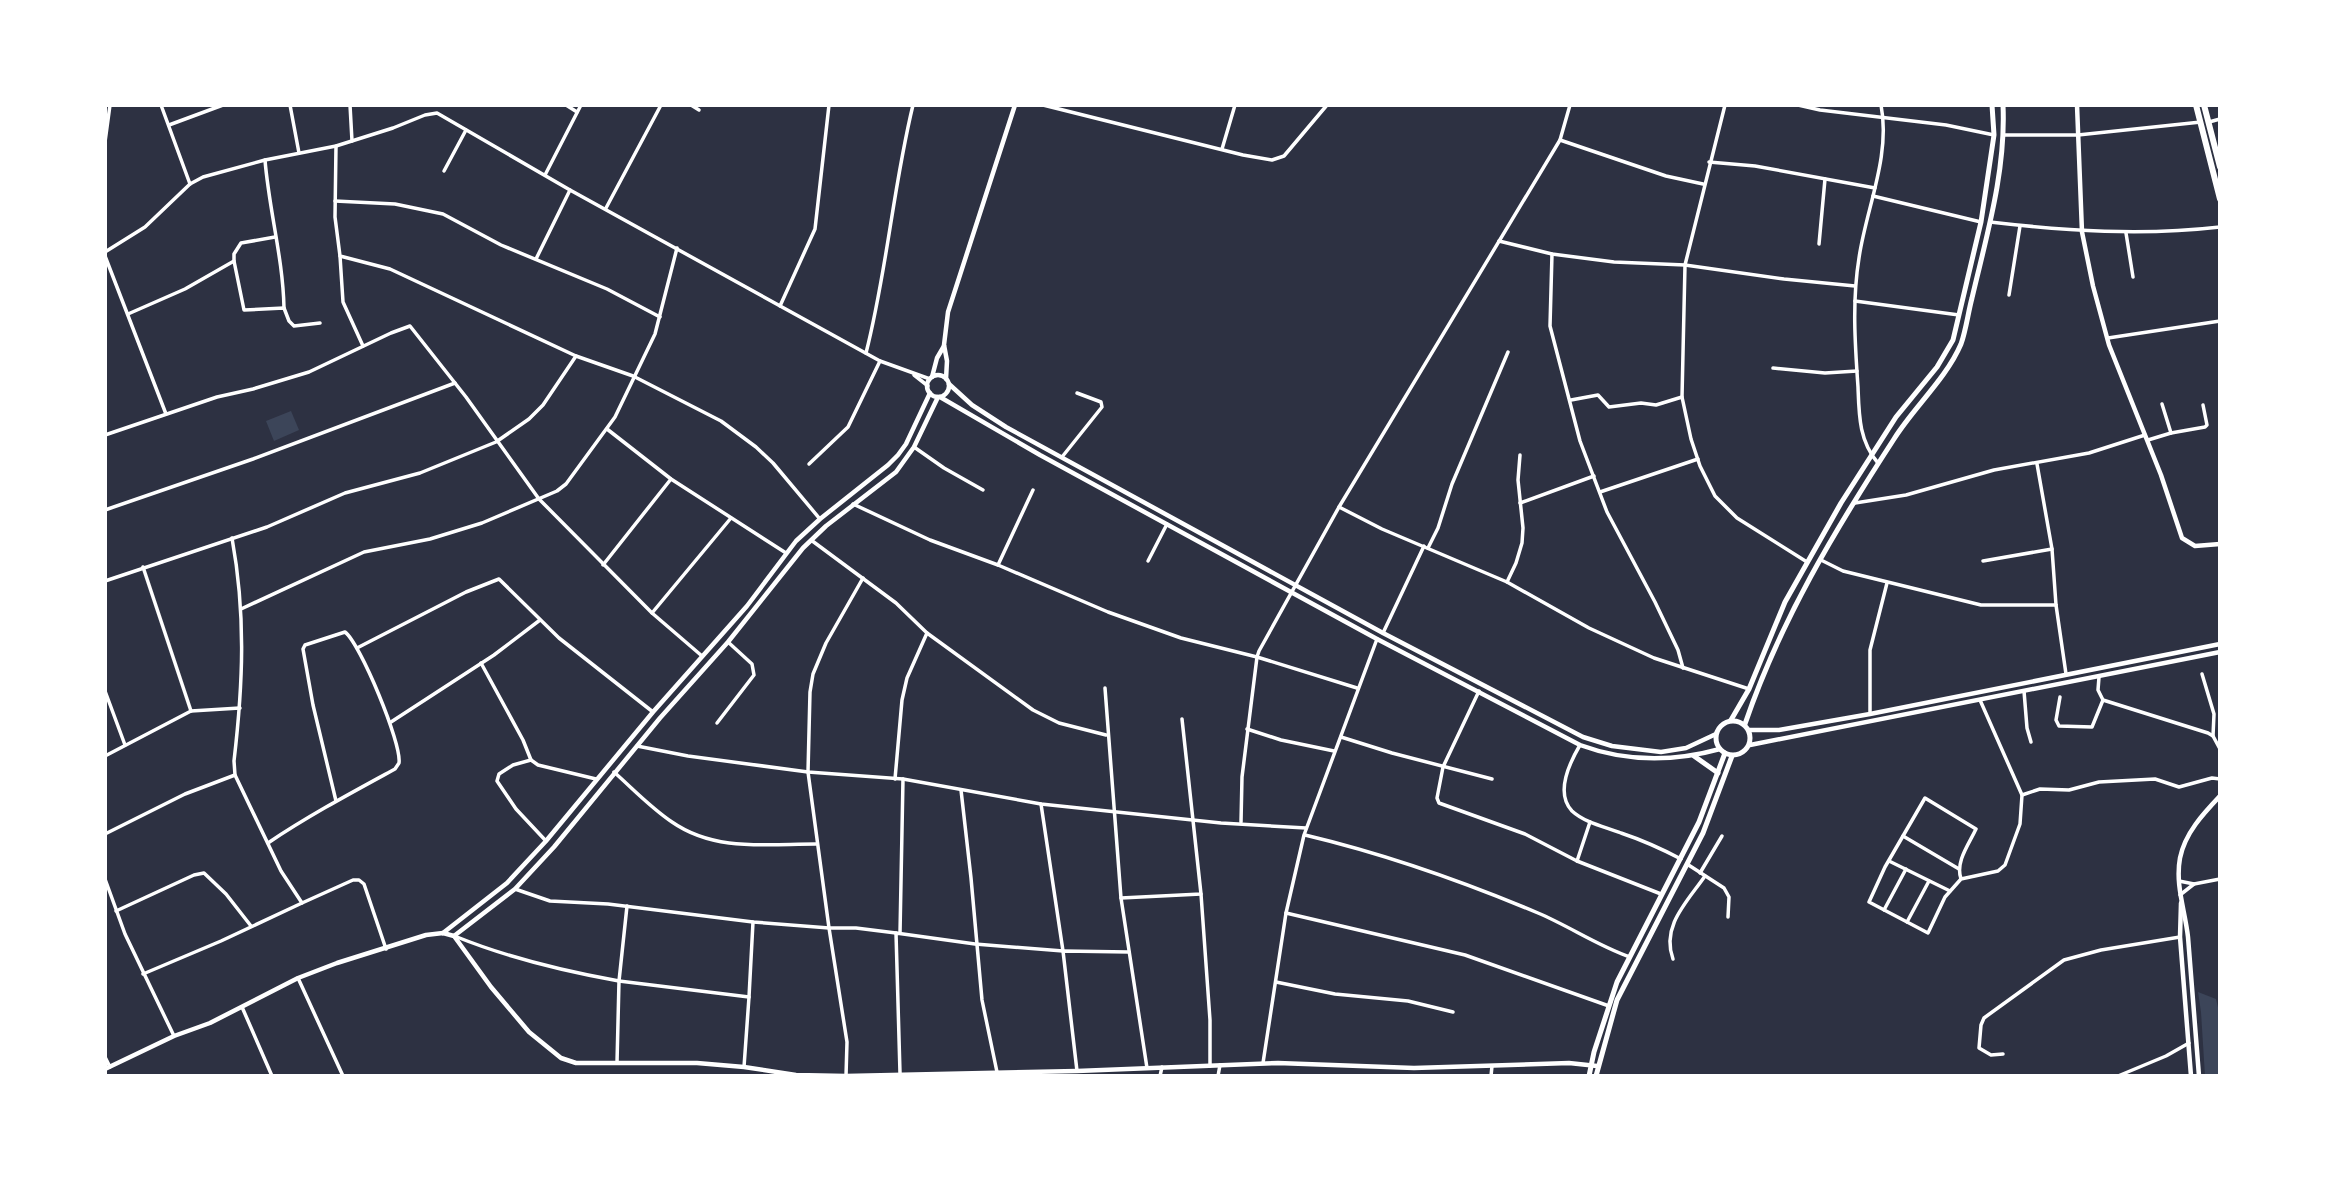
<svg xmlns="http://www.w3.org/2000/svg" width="2325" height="1181" font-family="Cabin,sans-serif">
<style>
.green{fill:#3c4559}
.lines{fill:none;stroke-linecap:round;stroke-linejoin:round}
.minor{stroke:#fff;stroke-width:3.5}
.tertiary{stroke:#fff;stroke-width:4.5}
.secondary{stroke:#fff;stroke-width:5}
.primary{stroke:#fff;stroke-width:6}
</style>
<rect width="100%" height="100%" fill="#2d3142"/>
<g class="green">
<polygon points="291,411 299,430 274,441 266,421"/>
<polygon points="2198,992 2216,999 2220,1016 2220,1076 2205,1076 2201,1012"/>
</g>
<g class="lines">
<g class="minor">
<polyline points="161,105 190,184"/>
<polyline points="290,105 299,153"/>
<polyline points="350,105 352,141"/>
<polyline points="566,105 577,112"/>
<polyline points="691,105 699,110"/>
<polyline points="1043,105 1243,155 1272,160 1284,156 1327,105"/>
<polyline points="1725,105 1685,265 1682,397 1691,439 1700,466 1715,496 1737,518 1807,562"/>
<polyline points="1798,105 1820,110 1946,125 1994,135"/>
<polyline points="2209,122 2220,119"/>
<polyline points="169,125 223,105"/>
<polyline points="2005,135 2078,135 2201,122"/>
<polyline points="1560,140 1666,176 1703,184"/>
<polyline points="105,142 110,105"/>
<polyline points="336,146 335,217 340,256 390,269 576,356 633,376 721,421 756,447 773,463 820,519"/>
<polyline points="1222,149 1235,105"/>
<path d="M265,160C269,210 283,258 284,308"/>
<polyline points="1709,162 1755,166 1875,188"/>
<polyline points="444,171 466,130"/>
<polyline points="545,175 581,105"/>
<polyline points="1873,196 1981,222"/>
<polyline points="335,201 395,204 443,214 501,245 607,289 660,317"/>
<polyline points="606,208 661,105"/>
<path d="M1990,222C2067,231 2142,236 2220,227"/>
<polyline points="2126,233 2133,277"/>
<polyline points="1499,241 1552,254 1614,262 1685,265 1784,279 1855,286"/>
<polyline points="1819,244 1825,179"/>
<polyline points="105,252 145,227 190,184 203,177 265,160 336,146 393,128 425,115 437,113 570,190 880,361 930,379"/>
<polyline points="1552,254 1550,326 1580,441 1607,512 1655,602 1678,650 1683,668"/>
<polyline points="105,256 166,414"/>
<polyline points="340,256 343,302 363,346"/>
<polyline points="536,259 570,190"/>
<polyline points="234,261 234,254 241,243 275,237"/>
<polyline points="2009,295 2020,226"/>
<polyline points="1855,301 1959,315"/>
<polyline points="780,306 815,229 829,105"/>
<polyline points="128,314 185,289 234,261 244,310 284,308 289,321 294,326 320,323"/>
<polyline points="2108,338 2220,321"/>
<path d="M866,353C887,271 893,187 913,105"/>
<polyline points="1773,368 1825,373 1857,371"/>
<polyline points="914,375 928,386"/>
<polyline points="1571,400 1598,395 1609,407 1641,403 1656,405 1682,397"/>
<polyline points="2162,404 2171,433"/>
<polyline points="607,429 671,479 786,553"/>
<polyline points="105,435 217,397 253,389 309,372 391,333 410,326 466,397 539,499 652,613 702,656"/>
<polyline points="2148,440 2171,433 2205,427 2207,425 2203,405"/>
<polyline points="914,447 944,468 983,490"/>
<polyline points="1062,457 1102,407 1101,402 1077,393"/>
<path d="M1878,463C1859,441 1859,415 1858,387C1855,344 1852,301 1859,258C1866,209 1891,156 1881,105"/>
<polyline points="809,464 848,427 880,361"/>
<polyline points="2037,464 2052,549 2056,605 2066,674"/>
<polyline points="1600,492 1698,459"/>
<polyline points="1520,503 1594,476"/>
<polyline points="1855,503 1906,495 1994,470 2089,453 2145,435"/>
<polyline points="853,504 930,540 998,565 1108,612 1181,638 1257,657 1242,777 1241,822"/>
<polyline points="1339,507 1382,529 1507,582 1589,628 1654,658 1749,689"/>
<polyline points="105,510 253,459 455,383"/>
<path d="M232,538C246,615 243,684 234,761L235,775L281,871L302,903L353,880H359L364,884L386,949"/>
<polyline points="811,540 896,603 927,633 1033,710 1059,723 1106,735"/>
<polyline points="1428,548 1438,528 1452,484 1508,352"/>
<polyline points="1821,560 1843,571 1981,605 2056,605"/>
<polyline points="1148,561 1167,524"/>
<polyline points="1983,561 2052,549"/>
<polyline points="603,565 671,479"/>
<polyline points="998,565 1033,490"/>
<polyline points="143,567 191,711"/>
<polyline points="863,578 826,643 813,674 810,692 808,772 829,928 856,928 896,933"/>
<polyline points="105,581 267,527 345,493 420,473 496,442 529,419 543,405 576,356"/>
<polyline points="1507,582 1516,563 1522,543 1523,528 1518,480 1520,455"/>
<polyline points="241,609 364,552 430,539 482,523 557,491 566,484 615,417 655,334 677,248"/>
<polyline points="652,613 731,518"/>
<polyline points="1383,633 1424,546"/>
<polyline points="357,648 466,592 499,579 559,638 653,712"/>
<polyline points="481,663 523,740 531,760"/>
<polyline points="2202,674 2214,714 2213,736"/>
<polyline points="2099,677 2098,690 2103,700 2208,733 2213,736 2220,749"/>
<polyline points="1105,688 1121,898 1147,1068"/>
<polyline points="1357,688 1257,657 1259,651 1339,507 1560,140 1570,105"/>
<polyline points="105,691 125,745"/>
<polyline points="1479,691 1443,767 1437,798 1439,803 1525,834 1577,861 1661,894"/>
<polyline points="2024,691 2027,728 2031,742"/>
<polyline points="2060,697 2056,720 2059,726 2092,727 2103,700"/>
<polyline points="1870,714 1870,650 1887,583"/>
<polyline points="391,722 494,655 540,620"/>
<polyline points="717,723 754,675 752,664 728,642"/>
<polyline points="1247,729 1281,740 1334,751"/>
<polyline points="1341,737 1392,753 1492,779"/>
<path d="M1580,745C1570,762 1555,793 1572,811C1585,823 1606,827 1621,833C1642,840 1662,849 1681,859"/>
<polyline points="637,746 688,756 808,772 903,779 1041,804 1221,823 1306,828"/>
<polyline points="105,756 191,711 240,708"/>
<path d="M614,772C633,789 651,808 672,822C715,852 767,844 816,844"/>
<polyline points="895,779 902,700 907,678 927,633"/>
<polyline points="961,790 971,878 982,1000 997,1072"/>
<polyline points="2022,795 2040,789 2069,790 2099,782 2155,779 2179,787 2212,778 2220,779"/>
<polyline points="105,834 185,794 235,775"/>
<path d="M1305,835C1385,854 1462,881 1538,913C1569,926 1598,946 1630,957"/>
<polyline points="1903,836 1959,869"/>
<polyline points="546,841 516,809 497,781 499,774 513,765 531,760 538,765 596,779"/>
<path d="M268,843C308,816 351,793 395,769L399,763C402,744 360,643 345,632L305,645L303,649L313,705L336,801"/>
<polyline points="1577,861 1590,822"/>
<polyline points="1889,861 1950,891"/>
<polyline points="1687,864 1724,888 1729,897 1728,917"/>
<polyline points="1700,873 1722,836"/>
<polyline points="105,879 125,934 174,1036"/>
<path d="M1961,879C1955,862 1969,844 1976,829L1925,798L1885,867L1869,902L1928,933L1945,897L1961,879L1998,871L2005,865L2020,824L2022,795L1980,700"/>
<polyline points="2179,881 2194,884 2220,879"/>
<polyline points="515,889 550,901 608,904 753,922 829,928 847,1042 846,1076"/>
<polyline points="1201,894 1210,1020 1210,1066"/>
<polyline points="2180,895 2194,884"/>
<polyline points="1121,898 1201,894 1182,719"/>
<polyline points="1884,910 1906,869"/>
<polyline points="116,911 194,875 204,873 226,894 251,926"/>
<polyline points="1286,913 1465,955 1609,1006"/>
<polyline points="1907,922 1929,881"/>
<polyline points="900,933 903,779"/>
<path d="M457,937C509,958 563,971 619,981L627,906"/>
<path d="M1673,959C1661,926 1687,902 1705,876"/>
<polyline points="143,974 221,941 302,903"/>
<polyline points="298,978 343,1076"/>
<polyline points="1276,982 1335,994 1408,1001 1453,1012"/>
<polyline points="242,1007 272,1076"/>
<polyline points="2003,1054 1991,1055 1979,1048 1981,1025 1984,1018 2064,960 2101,950 2180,937"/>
<polyline points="105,1057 110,1067"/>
<polyline points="617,1063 619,981 749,997 753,922"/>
<polyline points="1263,1063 1286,913 1304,835 1377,639"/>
<polyline points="744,1067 749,997"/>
<polyline points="1077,1071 1063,951 1129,952"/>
<polyline points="900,1073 896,933 975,944 1063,951 1041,804"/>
<polyline points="1160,1076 1162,1067"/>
<polyline points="1218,1076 1220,1065"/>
<polyline points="1491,1076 1492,1066"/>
<polyline points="2118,1076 2166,1056 2189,1043"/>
</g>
<g class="tertiary">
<polyline points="2077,105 2082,232 2093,286 2109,345 2161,475 2182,538 2195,546 2220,544"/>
<circle cx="938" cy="386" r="11"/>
<polyline points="932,377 937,358 944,346"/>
<polyline points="946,379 947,361 944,345 948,312 1015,105"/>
<polyline points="949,384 972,405 1006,427 1383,633 1583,737 1612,746 1661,752 1686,748 1716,734"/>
<path d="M940,397L1040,455L1377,639L1580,745C1626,762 1673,762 1720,749"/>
<polyline points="1749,730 1779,730 1870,714 2220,644"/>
<polyline points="1750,745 2220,652"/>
<polyline points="2181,903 2180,937 2191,1076"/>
<polyline points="443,933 507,883 546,841 653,712 747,606 796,541 820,519 888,465 898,455 906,444 930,393"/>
<polyline points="454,936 515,889 554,847 660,718 728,642 803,548 826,526 896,472 914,447 938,397"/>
<polyline points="105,1069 174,1036 210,1023 298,978 337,963 426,935 443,933 454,936 491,987 529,1032 561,1058 576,1063 697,1063 744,1067 796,1075 846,1076 1077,1071 1278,1063 1414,1068 1569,1063 1597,1066"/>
<path d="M2199,1076C2195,1030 2192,983 2188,937C2185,910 2175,885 2180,858C2185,833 2203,814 2220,796"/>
</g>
<g class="secondary">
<polyline points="1731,720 1749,689 1785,602 1841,503 1896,417 1937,367 1953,340 1981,222 1994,135 1992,105"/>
<circle cx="1733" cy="738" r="17"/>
<path d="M1745,724C1780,621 1835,530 1894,439C1914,407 1946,379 1961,344C1966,330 1968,313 1972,298C1987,234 2006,171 2003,105"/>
<polyline points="1694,756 1718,773"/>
<polyline points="1589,1076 1594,1052 1617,982 1699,822 1725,753"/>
<polyline points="1596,1076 1617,1000 1703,833 1732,756"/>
</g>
<g class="primary">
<polyline points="2196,105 2220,199"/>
<polyline points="2204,105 2220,167"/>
</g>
</g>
<rect width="2325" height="1181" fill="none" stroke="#ffffff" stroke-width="214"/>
</svg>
